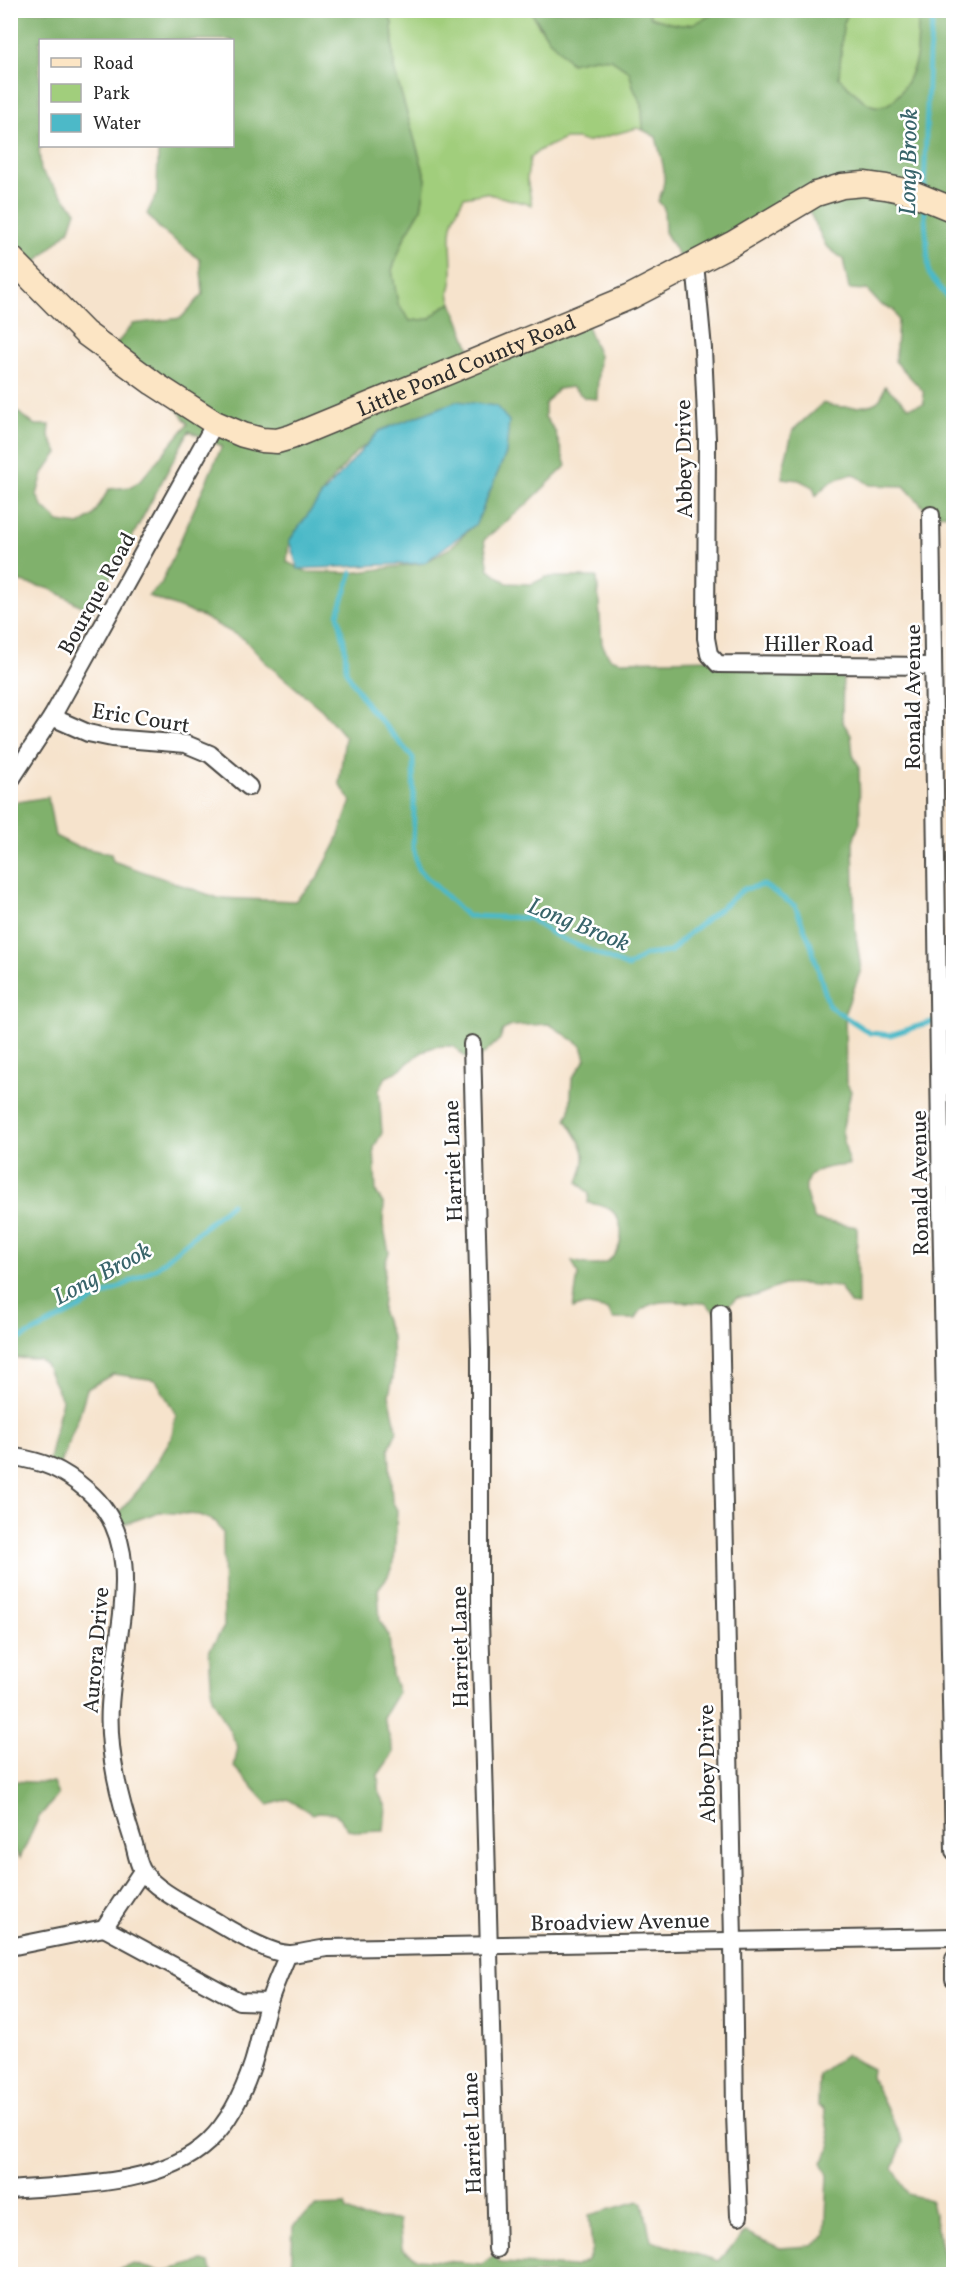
<svg xmlns="http://www.w3.org/2000/svg" width="964" height="2285" font-family="Vollkorn,serif">
<style>
.green{fill:#a1ce7c;stroke:#667c54;stroke-width:1.5}
.forest{fill:#80b16c;stroke:#566e4c;stroke-width:1.5;fill-rule:evenodd}
.water{fill:#4cb9c8;stroke:#3c727a;stroke-width:1.5}
.lines{fill:none;stroke-linecap:round;stroke-linejoin:round}
.stream{stroke:#4cb9c8;stroke-width:5}
.street-casing{stroke:#494743;stroke-width:20}
.secondary-casing{stroke:#494743;stroke-width:27}
.street{stroke:#fff;stroke-width:16}
.secondary{stroke:#fce5c4;stroke-width:24}
.labels{text-anchor:middle;stroke-width:5;stroke-linejoin:round;paint-order:stroke}
.street-label{font-size:22px;fill:#2b2b2b;stroke:#fff}
.water-label{font-size:24px;font-style:italic;fill:#38646a;stroke:#fff}
</style>
<rect width="100%" height="100%" fill="#fff"/>
<filter id="ink" filterUnits="userSpaceOnUse"><feTurbulence type="fractalNoise" baseFrequency=".0167" numOctaves="2"/><feDisplacementMap in="SourceGraphic" scale="12" xChannelSelector="R" yChannelSelector="G"/><feConvolveMatrix kernelMatrix="1 2 1 2 8 2 1 2 1" color-interpolation-filters="sRGB"/></filter>
<filter id="wash" filterUnits="userSpaceOnUse"><feTurbulence type="fractalNoise" baseFrequency=".008" numOctaves="4" result="noise"/><feDisplacementMap in="SourceGraphic" scale="24" xChannelSelector="R" yChannelSelector="G"/><feGaussianBlur stdDeviation="1.35" result="paint"/><feColorMatrix in="noise" values="0 0 0 0 0 0 0 0 0 0 0 0 0 0 0 0 0 1.4 0 .05"/><feComposite in="paint" operator="in"/></filter>
<g filter="url(#wash)">
<rect width="100%" height="100%" fill="#f6e3cc"/>
<g class="green">
<path d="M387,11H531L538,25L571,63L594,58L611,59L629,71L634,89L642,105L643,130L637,128L586,142L577,139H565L540,150L530,158L527,179L532,205L485,193L464,197C444,231 453,240 452,276C452,288 446,290 452,303L443,307L429,319L410,321L397,304L392,270L405,236L421,209L426,179L394,69L392,23Z"/>
<path d="M648,11H717C690,30 681,27 650,17Z"/>
<path d="M849,11H918C918,24 918,39 917,52C915,71 896,115 871,105C862,102 847,84 839,78L843,25Z"/>
</g>
<g class="forest">
<path d="M11,11H387L392,23L394,69L426,179L421,209L405,236L392,270L398,304L410,321L429,319L443,307L452,303L476,364L586,323L599,356L597,399L585,398L572,387L558,389L545,404V417L555,431L566,466L527,504L484,540L489,569L507,583L532,584L546,577H597L602,644L610,658L620,661L712,659L843,672L842,721L851,735L853,755L859,766L860,822L853,842L855,928L861,970L845,1012L846,1082L851,1091L842,1131L849,1165C804,1168 797,1178 815,1220L857,1227L858,1305L850,1304L840,1287L804,1284L783,1285L755,1296L737,1298L718,1315L705,1303C684,1303 645,1294 636,1319H613L608,1310L584,1305L573,1309L578,1274L572,1261C579,1262 589,1266 596,1265C624,1262 630,1221 607,1207C602,1205 594,1204 588,1203L589,1194L578,1182C591,1150 582,1146 566,1119L570,1111L572,1078L586,1059L582,1046L549,1024L512,1026L503,1030L500,1039L473,1064L453,1046C447,1046 440,1046 434,1047C415,1052 404,1071 386,1077L379,1090L382,1133L374,1147L376,1192L384,1205L383,1225L389,1252L385,1264L382,1313L392,1338L393,1378L389,1395L397,1431L389,1449L392,1501L397,1510L394,1562L388,1576L378,1589L380,1621L389,1636L392,1675L398,1692L383,1717L394,1752L378,1775L380,1796L386,1806L384,1831L357,1832L348,1829L335,1813L317,1812L312,1814L288,1799L269,1805L234,1767L238,1747L212,1697L209,1651L224,1627L223,1533L216,1522L199,1515L159,1512L113,1528L110,1523L140,1488L171,1439L176,1415L156,1380L113,1374L87,1389L79,1416L57,1472L47,1469L62,1400L45,1364L39,1359L10,1358L11,803L48,797L55,836L75,846L111,854L113,861L218,898L295,901L317,879L336,843L351,801L339,783L345,737L322,710L266,663L244,639L201,616L148,596L161,584L222,446L189,431L92,612L51,589L12,580L11,581V407L35,425H50L49,436L58,453L43,473L37,495L42,506L59,522L79,525L93,516L109,489L131,487L140,481L188,424L171,401L108,354L133,324L181,318L203,294L200,260L160,229L147,214L157,193L158,153L154,146H232V40H40V146H43L39,149L41,171L76,211L70,229L24,274L10,262ZM382,433L506,453L475,524L450,548L424,563L351,573L307,572L287,562L289,541L309,519L326,487L356,452Z"/>
<path d="M531,11H648L650,17C681,27 690,30 717,11H849L843,25L839,78C847,84 862,102 871,105C896,115 915,71 917,52C918,39 918,24 918,11H953V515L930,514L904,486L870,485L854,474C836,477 828,482 816,496L813,487L799,480L782,478L784,464L793,430L823,403C834,408 871,410 880,399C882,396 884,389 885,386L909,407L924,404L923,391L895,361L898,320L894,310L880,304L867,290L849,289L843,259L826,246L807,207L686,268L665,232L664,208L658,201C670,176 662,163 656,137L643,130L642,105L634,89L629,71L611,59L594,58L571,63L547,37Z"/>
<polygon points="11,1781 53,1783 58,1795 39,1817 20,1858 11,1845"/>
<polygon points="845,2055 872,2069 871,2077 903,2142 893,2168 908,2194 931,2200 947,2274 291,2274 293,2226 316,2206 345,2205 347,2211 362,2218 399,2220 402,2248 418,2259 482,2264 494,2255 501,2263 574,2267 588,2260 592,2249 589,2215 639,2201 643,2203 651,2241 719,2261 745,2232 780,2248 810,2246 825,2236 828,2175 822,2162 831,2147 824,2109 818,2106 819,2074"/>
<polygon points="203,2261 210,2263 213,2274 106,2274 134,2264 162,2272"/>
</g>
<polygon class="water" points="457,401 496,406 509,421 506,453 476,524 424,563 298,569 289,541 321,496 379,431"/>
<g class="lines">
<g class="stream">
<polyline points="924,190 929,54 934,10"/>
<polyline points="924,205 929,274 954,306"/>
<polyline points="352,572 338,614 345,646 346,671 367,705 413,758 414,812 413,846 418,869 467,916 529,918 554,935 628,967 645,955 670,952 687,935 744,889 764,885 795,906 810,942 829,1006 870,1033 890,1035 954,1015"/>
<polyline points="10,1341 22,1338 156,1268 231,1204"/>
</g>
</g>
</g>
<g filter="url(#ink)">
<g class="lines">
<defs>
<g id="street">
<polyline points="695,263 703,349 707,439 706,638 709,654 718,664 933,666"/>
<polyline points="931,515 941,1204 954,1851"/>
<polyline points="52,717 88,733 112,738 186,744 210,754 249,787"/>
<polyline points="10,781 52,717 215,423"/>
<polyline points="472,1044 480,1348 480,1617 497,2249"/>
<polyline points="720,1312 733,1941 735,2114 739,2216"/>
<path d="M10,1456C45,1462 61,1468 88,1491C150,1544 114,1636 110,1706C107,1752 120,1801 134,1844C136,1852 138,1863 142,1870C153,1889 189,1906 208,1917C228,1928 269,1955 291,1954C302,1953 315,1950 327,1948L954,1937"/>
<polyline points="104,1928 239,2001 269,2002"/>
<polyline points="10,1947 104,1928 142,1871"/>
<polyline points="954,1959 954,1979"/>
<path d="M10,2190C71,2185 161,2186 208,2142C229,2122 244,2091 253,2063C259,2044 262,2024 268,2005C273,1988 281,1971 288,1954"/>
</g>
<g id="secondary">
<path id="s1" d="M10,257L85,333L153,383L215,423L243,435L262,440L277,441L291,437L630,297L732,244L816,194L842,186L864,184L886,187L910,192L954,210"/>
</g>
</defs>
<use href="#street" class="street-casing"/>
<use href="#secondary" class="secondary-casing"/>
<use href="#street" class="street"/>
<use href="#secondary" class="secondary"/>
</g>
</g>
<g class="labels">
<g class="street-label">
<text dy="8" stroke="none"><textPath href="#s1" startOffset="534">Little Pond County Road</textPath></text>
<text transform="translate(683 459) rotate(-91)" y="8">Abbey Drive</text>
<text transform="translate(96 593) rotate(-61)" y="8">Bourque Road</text>
<text x="819" y="651">Hiller Road</text>
<text transform="translate(912 697) rotate(-90)" y="8">Ronald Avenue</text>
<text transform="translate(141 717) rotate(9)" y="8">Eric Court</text>
<text transform="translate(452 1161) rotate(-92)" y="8">Harriet Lane</text>
<text transform="translate(919 1183) rotate(-91)" y="8">Ronald Avenue</text>
<text transform="translate(459 1647) rotate(-91)" y="8">Harriet Lane</text>
<text transform="translate(95 1650) rotate(-85)" y="8">Aurora Drive</text>
<text transform="translate(706 1764) rotate(-91)" y="8">Abbey Drive</text>
<text transform="translate(620 1921) rotate(-1)" y="8">Broadview Avenue</text>
<text transform="translate(471 2133) rotate(-92)" y="8">Harriet Lane</text>
</g>
<g class="water-label">
<text transform="translate(908 162) rotate(-89)" y="8">Long Brook</text>
<text transform="translate(579 924) rotate(22)" y="8">Long Brook</text>
<text transform="translate(102 1273) rotate(-28)" y="8">Long Brook</text>
</g>
</g>
<rect width="964" height="2285" fill="none" stroke="#fff" stroke-width="36"/>
<rect x="39" y="39" width="195" height="108" fill="#ffffff" stroke="#aaaaaa" stroke-width="1.5"/>
<rect x="51" y="58" width="30" height="9" fill="#fce5c4" stroke="#aaaaaa" stroke-width="1.5"/>
<text x="93" y="69" font-size="18" fill="#2b2b2b">Road</text>
<rect x="51" y="84" width="30" height="18" fill="#a1ce7c" stroke="#aaaaaa" stroke-width="1.5"/>
<text x="93" y="99" font-size="18" fill="#2b2b2b">Park</text>
<rect x="51" y="114" width="30" height="18" fill="#4cb9c8" stroke="#aaaaaa" stroke-width="1.5"/>
<text x="93" y="129" font-size="18" fill="#2b2b2b">Water</text>
</svg>
